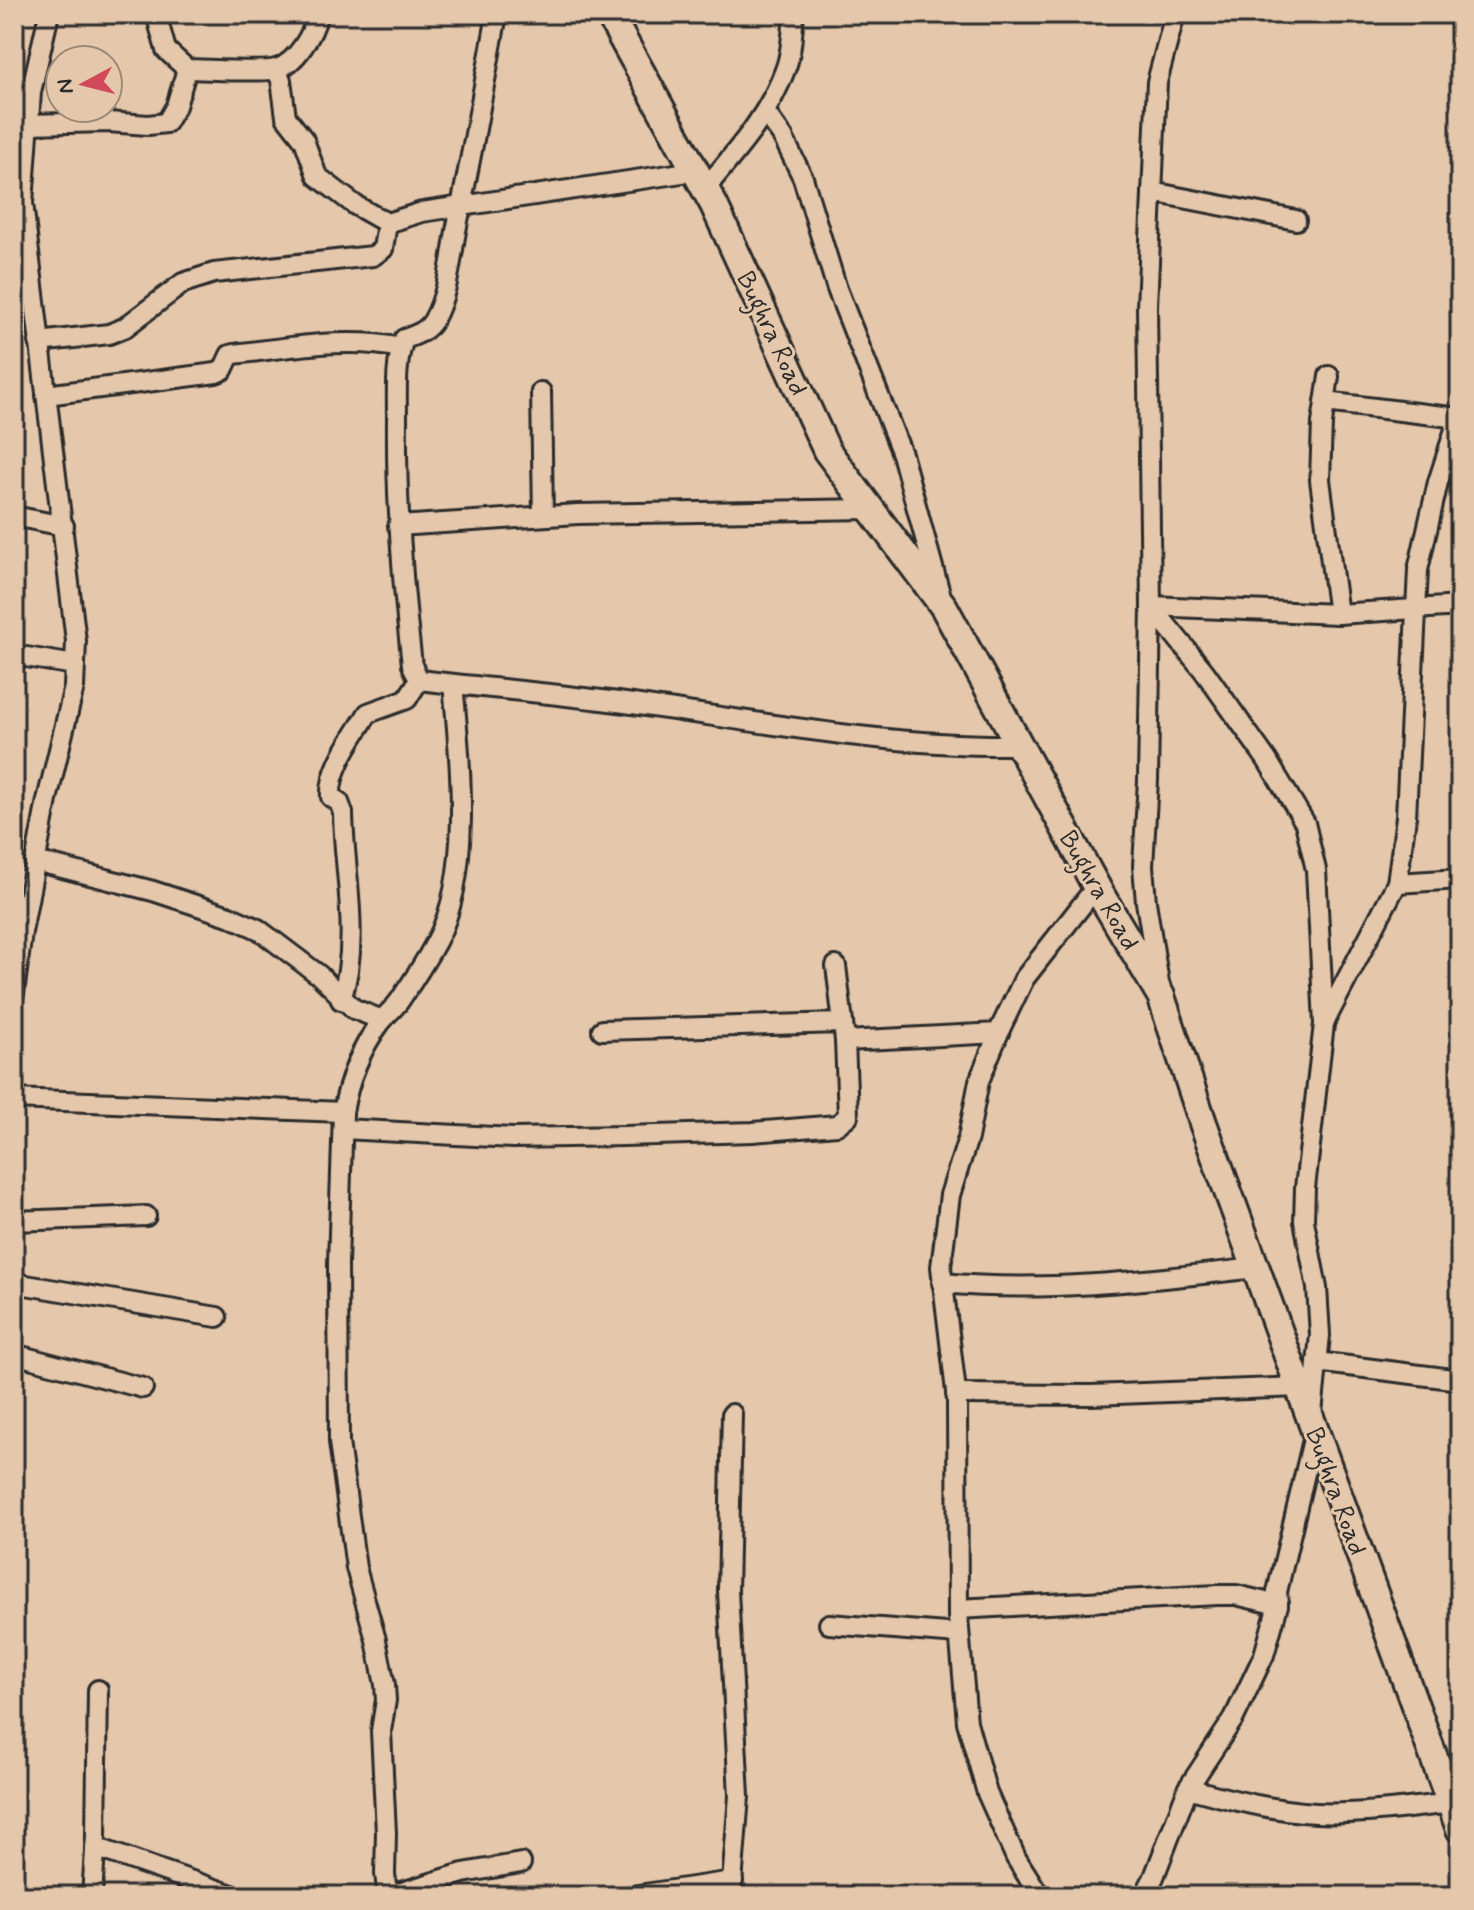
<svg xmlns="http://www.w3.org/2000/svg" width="1474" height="1910" font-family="Mynerve,sans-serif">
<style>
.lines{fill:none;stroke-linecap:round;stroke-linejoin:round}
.street-casing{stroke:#2b2b2b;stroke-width:24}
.secondary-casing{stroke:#2b2b2b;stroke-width:32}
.street{stroke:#e5c8ac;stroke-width:18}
.secondary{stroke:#e5c8ac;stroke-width:26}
.labels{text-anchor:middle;stroke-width:6;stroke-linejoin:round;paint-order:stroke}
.street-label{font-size:26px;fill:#2b2b2b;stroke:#e5c8ac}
</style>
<rect width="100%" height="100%" fill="#e5c8ac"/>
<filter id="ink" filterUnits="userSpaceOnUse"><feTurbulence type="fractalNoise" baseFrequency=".0125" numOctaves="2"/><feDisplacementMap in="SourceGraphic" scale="16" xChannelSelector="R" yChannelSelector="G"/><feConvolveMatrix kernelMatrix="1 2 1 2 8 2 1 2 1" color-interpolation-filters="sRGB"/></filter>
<g filter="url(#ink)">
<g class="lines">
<defs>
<g id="street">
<path d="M156,14L166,50L187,69C205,69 263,73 277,69C297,62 313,34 318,14"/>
<path d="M497,14C484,87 471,158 456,231C451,259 448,294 434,319C428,331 416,335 404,339C395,363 397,393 397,419C396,504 402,581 412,665L419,680C488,688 557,694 625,703C756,721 887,747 1019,745"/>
<polyline points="276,69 281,80 286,117 304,140 317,176 355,205 387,223 422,212 695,171"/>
<polyline points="765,112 783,137 803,178 837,289 902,454 940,593"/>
<polyline points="28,124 108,122 148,125 166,123 176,106 187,69"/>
<path d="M705,189C736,151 768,117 785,70C792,53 792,32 794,14"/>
<polyline points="1152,192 1296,220"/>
<polyline points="39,342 109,334 124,328 183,283 214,273 373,256 383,249 387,223"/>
<polyline points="1329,376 1322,423 1320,480 1338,614"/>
<polyline points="541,392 543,516"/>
<path d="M46,395L216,373L223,370L230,355L234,354C288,348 348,336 401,348"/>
<polyline points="1325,402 1459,418"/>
<polyline points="14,516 64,526"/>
<polyline points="398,526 578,514 870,509"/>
<polyline points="1151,606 1204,671 1267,760 1305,823 1316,870 1324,1024 1305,1188 1304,1221 1317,1288 1320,1335 1312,1413"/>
<polyline points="1151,606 1338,614 1460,606"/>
<polyline points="14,655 75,665"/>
<polyline points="35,861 153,891 229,916 258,929 319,975 354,1009 382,1020"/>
<polyline points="1397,883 1460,879"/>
<polyline points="836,966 843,1023"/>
<polyline points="1159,983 1146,902 1143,866 1148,780 1151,606 1147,307 1157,82 1175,14"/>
<polyline points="14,994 22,932 47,800 74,687 76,641 23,203 31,92 49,14"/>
<path d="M341,1000C361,939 344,875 343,813L339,802L331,797C329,768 354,737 368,713L407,699L419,680"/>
<polyline points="1325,1021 1397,883 1406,817 1418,570 1438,482 1460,414"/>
<polyline points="602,1030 843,1023 845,1041 999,1033"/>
<polyline points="14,1099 343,1112"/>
<polyline points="343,1129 513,1138 624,1136 753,1132 837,1125 848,1116 845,1041"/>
<polyline points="14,1221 146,1216"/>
<polyline points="14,1283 217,1317"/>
<path d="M942,1283C1048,1293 1151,1280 1256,1268"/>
<polyline points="14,1354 143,1388"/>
<polyline points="1317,1362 1460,1380"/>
<polyline points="956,1394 1091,1395 1300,1387"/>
<polyline points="958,1609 1217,1595 1236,1595 1278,1605"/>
<polyline points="829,1624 959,1634"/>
<path d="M1188,1788C1238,1802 1294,1816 1346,1813C1381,1812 1416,1807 1451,1803"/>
<polyline points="95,1847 235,1896"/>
<polyline points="92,1896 96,1836 98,1690"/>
<path d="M388,1896L385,1874L386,1833L381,1731L386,1700L385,1685L376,1640L356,1568L339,1442L338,1263L343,1112C349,1078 360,1050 380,1023C386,1014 395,1008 400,1000C413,981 425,962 436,942C473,875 460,758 453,684"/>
<polyline points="389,1896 463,1873 521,1863"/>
<polyline points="631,1896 733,1881"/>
<polyline points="731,1896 739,1796 728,1591 732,1414"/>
<polyline points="1040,1896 1016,1858 987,1793 967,1722 958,1617 957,1400 941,1267 950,1195 968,1138 979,1081 1001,1027 1024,979 1096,887"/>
<polyline points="1144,1896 1154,1877 1188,1788 1234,1718 1264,1655 1278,1605 1277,1592 1284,1562 1315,1431"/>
</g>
<polyline id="secondary" points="609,14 714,205 827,451 944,607 1102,897 1161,996 1203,1123 1460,1829"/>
</defs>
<use href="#street" class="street-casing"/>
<use href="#secondary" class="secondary-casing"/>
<use href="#street" class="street"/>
<use href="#secondary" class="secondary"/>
</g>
</g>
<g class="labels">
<g class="street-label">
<text transform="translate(773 333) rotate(65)" y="9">Bughra Road</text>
<text transform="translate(1100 890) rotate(60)" y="9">Bughra Road</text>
<text transform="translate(1337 1491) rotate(70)" y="9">Bughra Road</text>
</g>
</g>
<rect width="1474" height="1910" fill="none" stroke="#e5c8ac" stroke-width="48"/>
<rect x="24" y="24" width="1426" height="1862" fill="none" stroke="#2b2b2b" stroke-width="3" filter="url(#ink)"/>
<g transform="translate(84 84) rotate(263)"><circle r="38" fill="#e5c8ac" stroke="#9b8978" stroke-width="2"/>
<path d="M0-6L14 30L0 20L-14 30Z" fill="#d1495b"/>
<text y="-12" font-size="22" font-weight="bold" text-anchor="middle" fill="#2b2b2b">N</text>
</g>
</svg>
